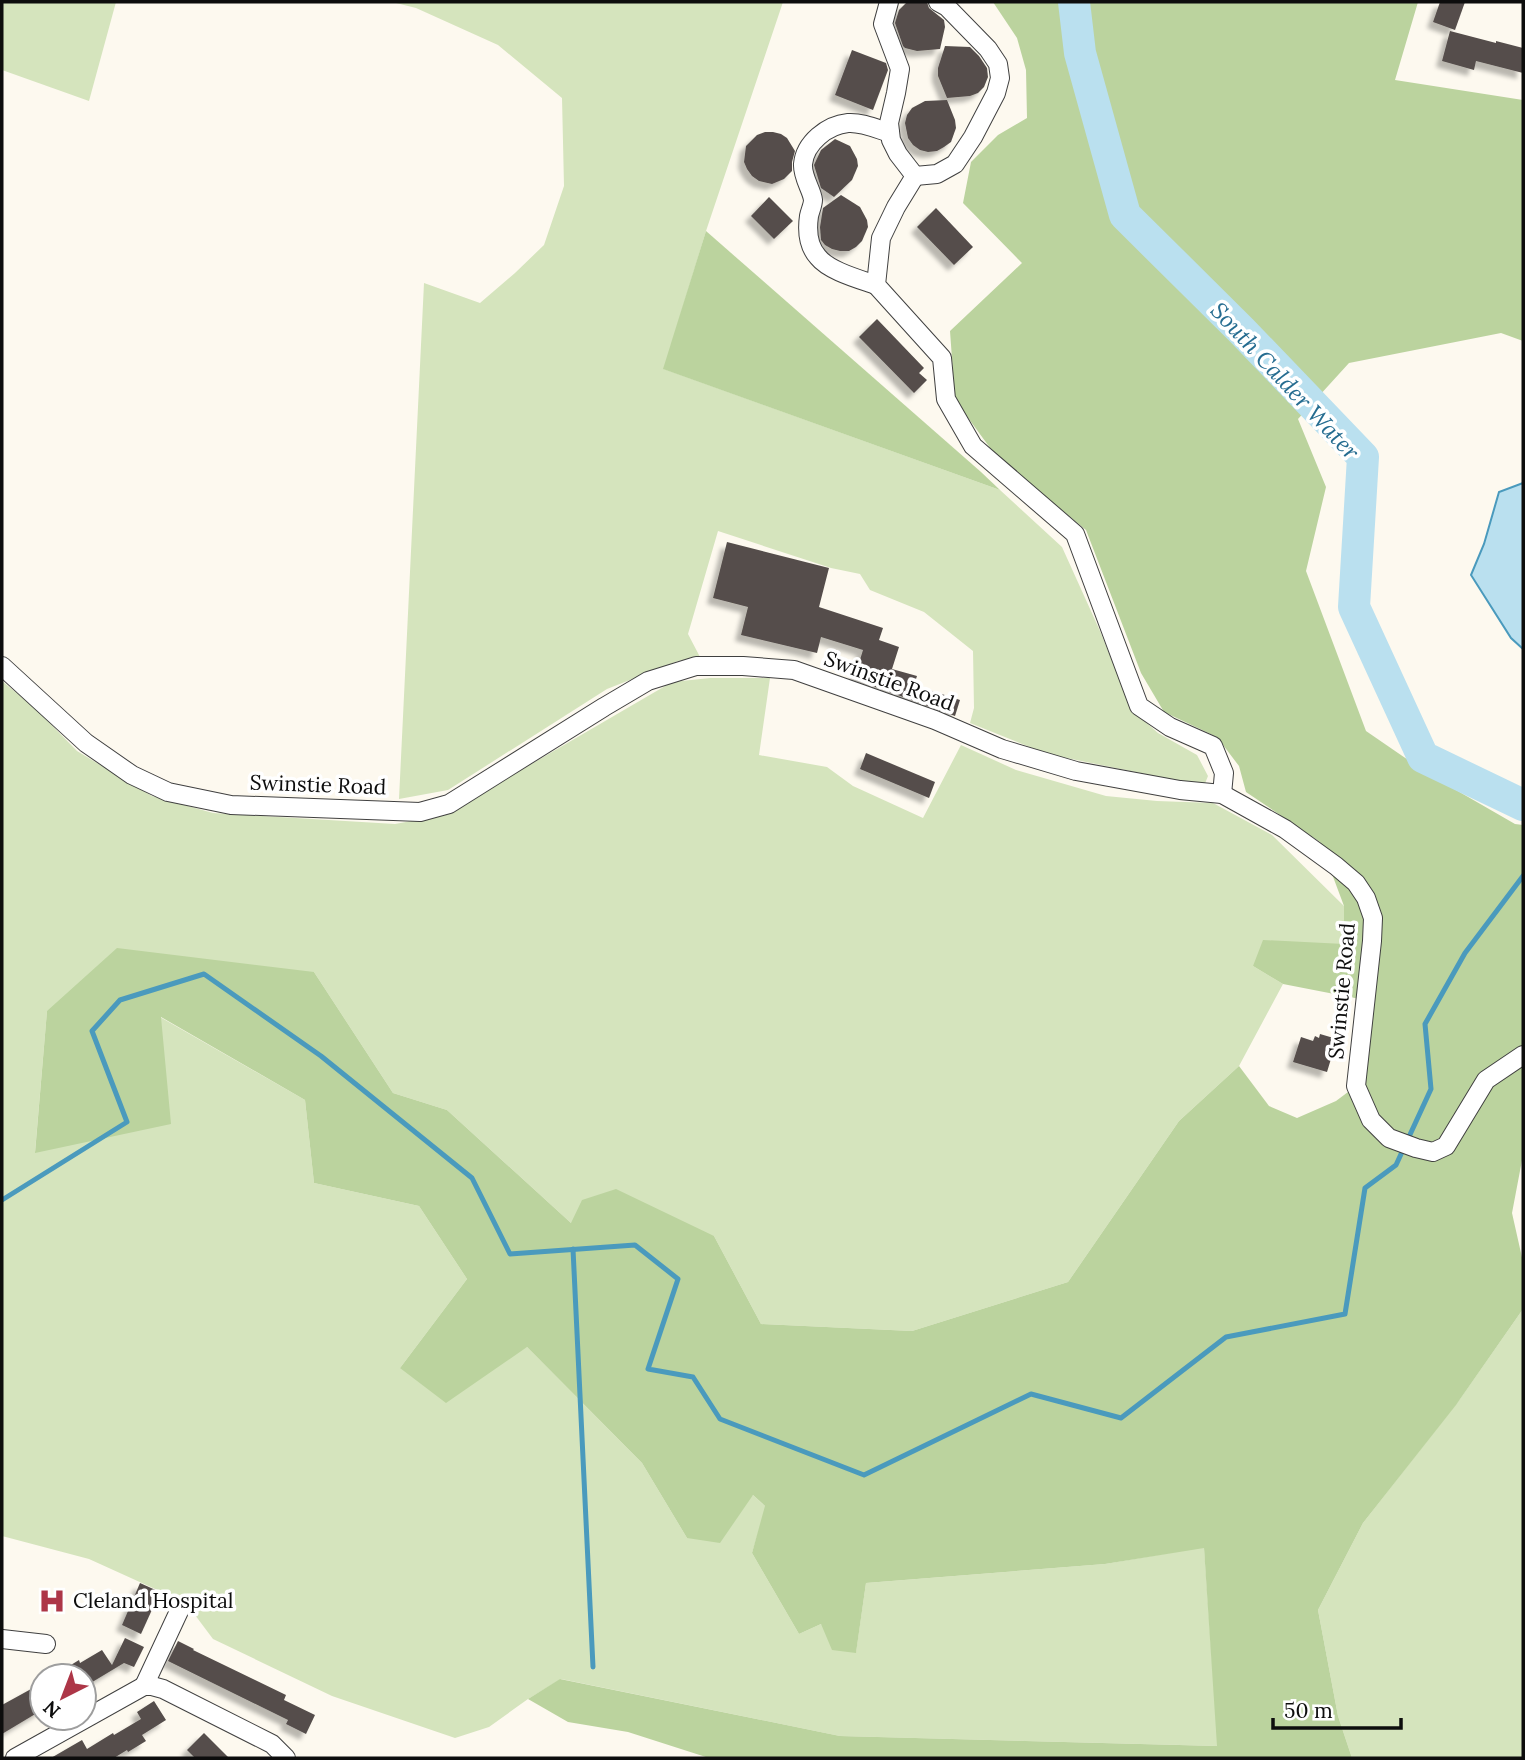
<svg xmlns="http://www.w3.org/2000/svg" width="1525" height="1760" font-family="Lora,serif">
<style>
.green{fill:#d5e4bd}
.forest{fill:#bbd39e}
.water{fill:#bae0ef;stroke:#4a9abd;stroke-width:2}
.lines{fill:none;stroke-linecap:round;stroke-linejoin:round}
.stream{stroke:#4a9abd;stroke-width:5}
.river{stroke:#bae0ef;stroke-width:32}
.building{fill:#554e4b;filter:url(#shadow)}
.minor-casing{stroke:#404040;stroke-width:20}
.minor{stroke:#fff;stroke-width:18}
.labels{text-anchor:middle;stroke-width:7;stroke-linejoin:round;paint-order:stroke}
.street-label{font-size:21px;fill:#0d0d0d;stroke:#fff}
.poi-label{font-size:21px;fill:#0d0d0d;stroke:#fff;text-anchor:start}
.water-label{font-size:23px;font-style:italic;fill:#256c90;stroke:#fff}
</style>
<defs>
<filter id="shadow"><feDropShadow dx="-6" dy="6" stdDeviation="2" flood-color="#0004"/></filter>
</defs>
<rect width="100%" height="100%" fill="#fdf9ef"/>
<g class="green">
<polygon points="2,2 116,2 89,101 2,70"/>
<polygon points="392,2 783,2 706,231 664,369 1000,490 1062,547 1100,631 1132,710 1158,733 1197,755 1208,776 1204,786 1047,754 970,723 974,708 973,651 924,612 870,590 860,574 831,568 718,531 688,634 700,657 678,661 607,689 448,790 399,799 424,283 480,303 515,273 544,245 564,186 562,98 498,45 416,8"/>
<polygon points="710,678 770,678 759,755 827,767 853,786 923,818 961,745 1016,770 1106,796 1157,801 1213,803 1272,835 1344,906 1344,944 1253,966 1283,984 1239,1066 1179,1121 1068,1282 912,1331 761,1324 714,1236 571,1223 447,1110 393,1093 314,972 47,1011 35,1152 160,1017 305,1100 314,1183 419,1206 467,1279 400,1368 527,1347 642,1463 687,1538 753,1495 766,1507 752,1553 799,1634 821,1624 856,1652 866,1583 1105,1564 1204,1547 1218,1746 840,1736 561,1679 528,1699 489,1727 455,1738 332,1696 213,1639 186,1603 89,1559 2,1536 2,681 35,708 77,751 152,796 213,813 395,824 444,815 672,682"/>
<polygon points="1523,1309 1523,1758 1352,1758 1338,1716 1318,1610 1363,1523 1460,1399"/>
</g>
<g class="forest">
<polygon points="993,2 1418,2 1395,80 1523,100 1523,341 1501,333 1349,363 1298,419 1326,487 1306,571 1366,731 1430,775 1515,824 1523,825 1523,1155 1512,1213 1523,1262 1523,1309 1456,1405 1363,1523 1318,1610 1338,1716 1352,1758 709,1758 628,1732 568,1722 528,1699 560,1679 840,1736 1217,1746 1204,1548 1105,1564 866,1583 856,1653 832,1650 821,1624 799,1634 752,1553 765,1506 753,1495 720,1543 687,1538 642,1463 527,1347 446,1403 400,1368 467,1279 419,1206 314,1183 305,1100 161,1017 171,1124 35,1153 47,1011 117,948 314,972 393,1093 447,1110 571,1223 582,1200 616,1189 714,1236 761,1324 912,1331 1068,1282 1179,1121 1239,1066 1269,1106 1297,1118 1336,1101 1356,1086 1365,1000 1283,984 1253,966 1263,940 1344,944 1344,906 1320,842 1246,792 1239,766 1217,737 1164,712 1141,673 1086,530 996,456 955,400 950,331 1022,263 963,203 971,162 998,135 1027,118 1026,70 1017,38"/>
<polygon points="706,231 981,472 1000,490 663,369"/>
</g>
<polygon class="water" points="1523,483 1523,649 1511,638 1471,575 1484,544 1499,492"/>
<g class="lines">
<g class="stream">
<polyline points="2,1200 127,1122 92,1031 120,1000 204,974 321,1056 472,1178 510,1254 635,1245 678,1279 648,1369 693,1377 720,1419 864,1475 1031,1394 1121,1418 1226,1337 1345,1314 1365,1188 1396,1165 1431,1089 1425,1024 1465,953 1523,876"/>
<polyline points="573,1249 593,1667"/>
</g>
<polyline class="river" points="1074,2 1080,53 1125,215 1241,330 1363,457 1354,607 1423,757 1523,805"/>
</g>
<g class="building">
<polygon points="907,2 927,2 929,8 944,20 945,27 940,49 917,51 905,48 903,46 895,23 899,10"/>
<polygon points="1440,2 1465,2 1455,30 1433,22"/>
<polygon points="1450,31 1496,43 1496,41 1523,48 1523,73 1476,61 1474,70 1442,61"/>
<polygon points="945,46 970,47 979,56 987,68 988,77 984,87 978,93 970,96 947,98 938,76 938,68"/>
<polygon points="852,50 886,63 888,70 873,110 835,95"/>
<polygon points="947,100 955,120 956,128 951,142 944,147 937,151 928,152 920,150 913,145 908,138 905,123 907,115 912,108 925,101"/>
<polygon points="765,132 773,132 781,134 787,138 795,151 792,162 792,171 784,179 772,184 759,181 752,176 747,169 744,162 746,146 757,135"/>
<polygon points="835,139 850,146 857,159 858,166 852,180 834,197 821,188 814,165 821,150"/>
<polygon points="841,195 860,207 867,220 868,227 862,241 856,247 849,251 840,251 832,249 825,245 821,240 820,227 823,208"/>
<polygon points="769,197 793,221 774,239 751,216"/>
<polygon points="936,208 973,247 954,265 917,227"/>
<polygon points="877,319 924,368 919,373 927,380 914,393 859,337"/>
<polygon points="727,542 829,568 819,607 883,628 879,640 899,647 892,669 917,676 914,685 960,700 955,716 854,679 863,650 821,637 817,653 741,635 748,607 713,598"/>
<polygon points="866,753 935,782 929,798 860,769"/>
<polygon points="1320,1034 1337,1039 1327,1072 1293,1062 1301,1037 1313,1041 1315,1036 1319,1038"/>
<polygon points="140,1583 160,1592 141,1634 122,1625"/>
<polygon points="125,1638 144,1647 134,1667 124,1663 84,1687 84,1676 53,1676 79,1660 80,1663 102,1650 112,1665"/>
<polygon points="178,1641 194,1649 193,1650 286,1695 284,1700 315,1715 306,1734 286,1724 288,1720 168,1661"/>
<polygon points="42,1683 42,1710 2,1734 2,1705"/>
<polygon points="154,1701 166,1720 142,1735 146,1741 128,1752 127,1750 114,1758 51,1758 82,1740 87,1749 113,1733 114,1735 141,1719 137,1712"/>
<polygon points="204,1733 229,1758 195,1758 187,1750"/>
</g>
<g class="lines">
<defs>
<g id="minor">
<polyline points="889,2 883,24 900,69 896,93 889,123 891,140 898,154 915,176"/>
<polyline points="915,176 896,207 881,238 876,285 942,358 946,399 973,446 1075,534 1139,706 1170,727 1213,746 1224,773 1222,794"/>
<polyline points="915,176 937,174 955,164 973,137 996,93 1000,78 998,64 988,49 947,7 938,2"/>
<path d="M876,285C859,279 829,271 818,257C808,246 807,230 809,216C810,211 813,205 813,200C812,190 802,177 803,164C805,143 827,125 848,123C862,122 877,129 890,133"/>
<polyline points="2,666 86,743 132,775 168,792 231,805 420,812 449,804 604,707 648,681 696,666 743,666 794,670 935,720 1002,749 1076,771 1180,790 1222,794 1285,829 1336,866 1356,883 1366,898 1373,918 1372,941 1356,1086 1371,1120 1389,1138 1416,1148 1433,1152 1446,1146 1486,1080 1523,1055"/>
<polyline points="2,1639 46,1644"/>
<polyline points="144,1686 180,1609"/>
<polyline points="15,1758 144,1686 152,1686 163,1689 272,1744 286,1758"/>
</g>
</defs>
<use href="#minor" class="minor-casing"/>
<use href="#minor" class="minor"/>
</g>
<defs>
<symbol id="hospital-bare" viewBox="-9 -9 18 18"><path d="M-5-5h3v3.5h4V-5h3V5h-3V1.5h-4V5h-3Z" fill="#ad3647" stroke="#fff" stroke-width="2.5" paint-order="stroke"/></symbol>
</defs>
<g fill-rule="evenodd">
<use href="#hospital-bare" x="33" y="1582" width="38" height="38"/>
</g>
<g class="labels">
<g class="street-label">
<text transform="translate(889 681) rotate(20)" y="7">Swinstie Road</text>
<text transform="translate(318 785) rotate(2)" y="7">Swinstie Road</text>
<text transform="translate(1342 991) rotate(-85)" y="7">Swinstie Road</text>
</g>
<g class="poi-label">
<text x="73" y="1608">Cleland Hospital</text>
</g>
<g class="water-label">
<text transform="translate(1285 381) rotate(47)" y="8">South Calder Water</text>
</g>
</g>
<rect width="1525" height="1760" fill="none" stroke="#0d0d0d" stroke-width="7"/>
<g transform="translate(63 1697) rotate(222)"><circle r="33" fill="#ffffff" stroke="#9e9e9e" stroke-width="2"/>
<path d="M0-5L12 26L0 18L-12 26Z" fill="#ad3647"/>
<text y="-10" font-size="19" font-weight="bold" text-anchor="middle" fill="#0d0d0d">N</text>
</g>
<path d="M1273 1718v10h128v-10" fill="none" stroke="#0d0d0d" stroke-width="3.5"/>
<text x="1284" y="1718" font-size="21" fill="#0d0d0d" stroke="#ffffff" stroke-width="5" paint-order="stroke">50 m</text>
</svg>
